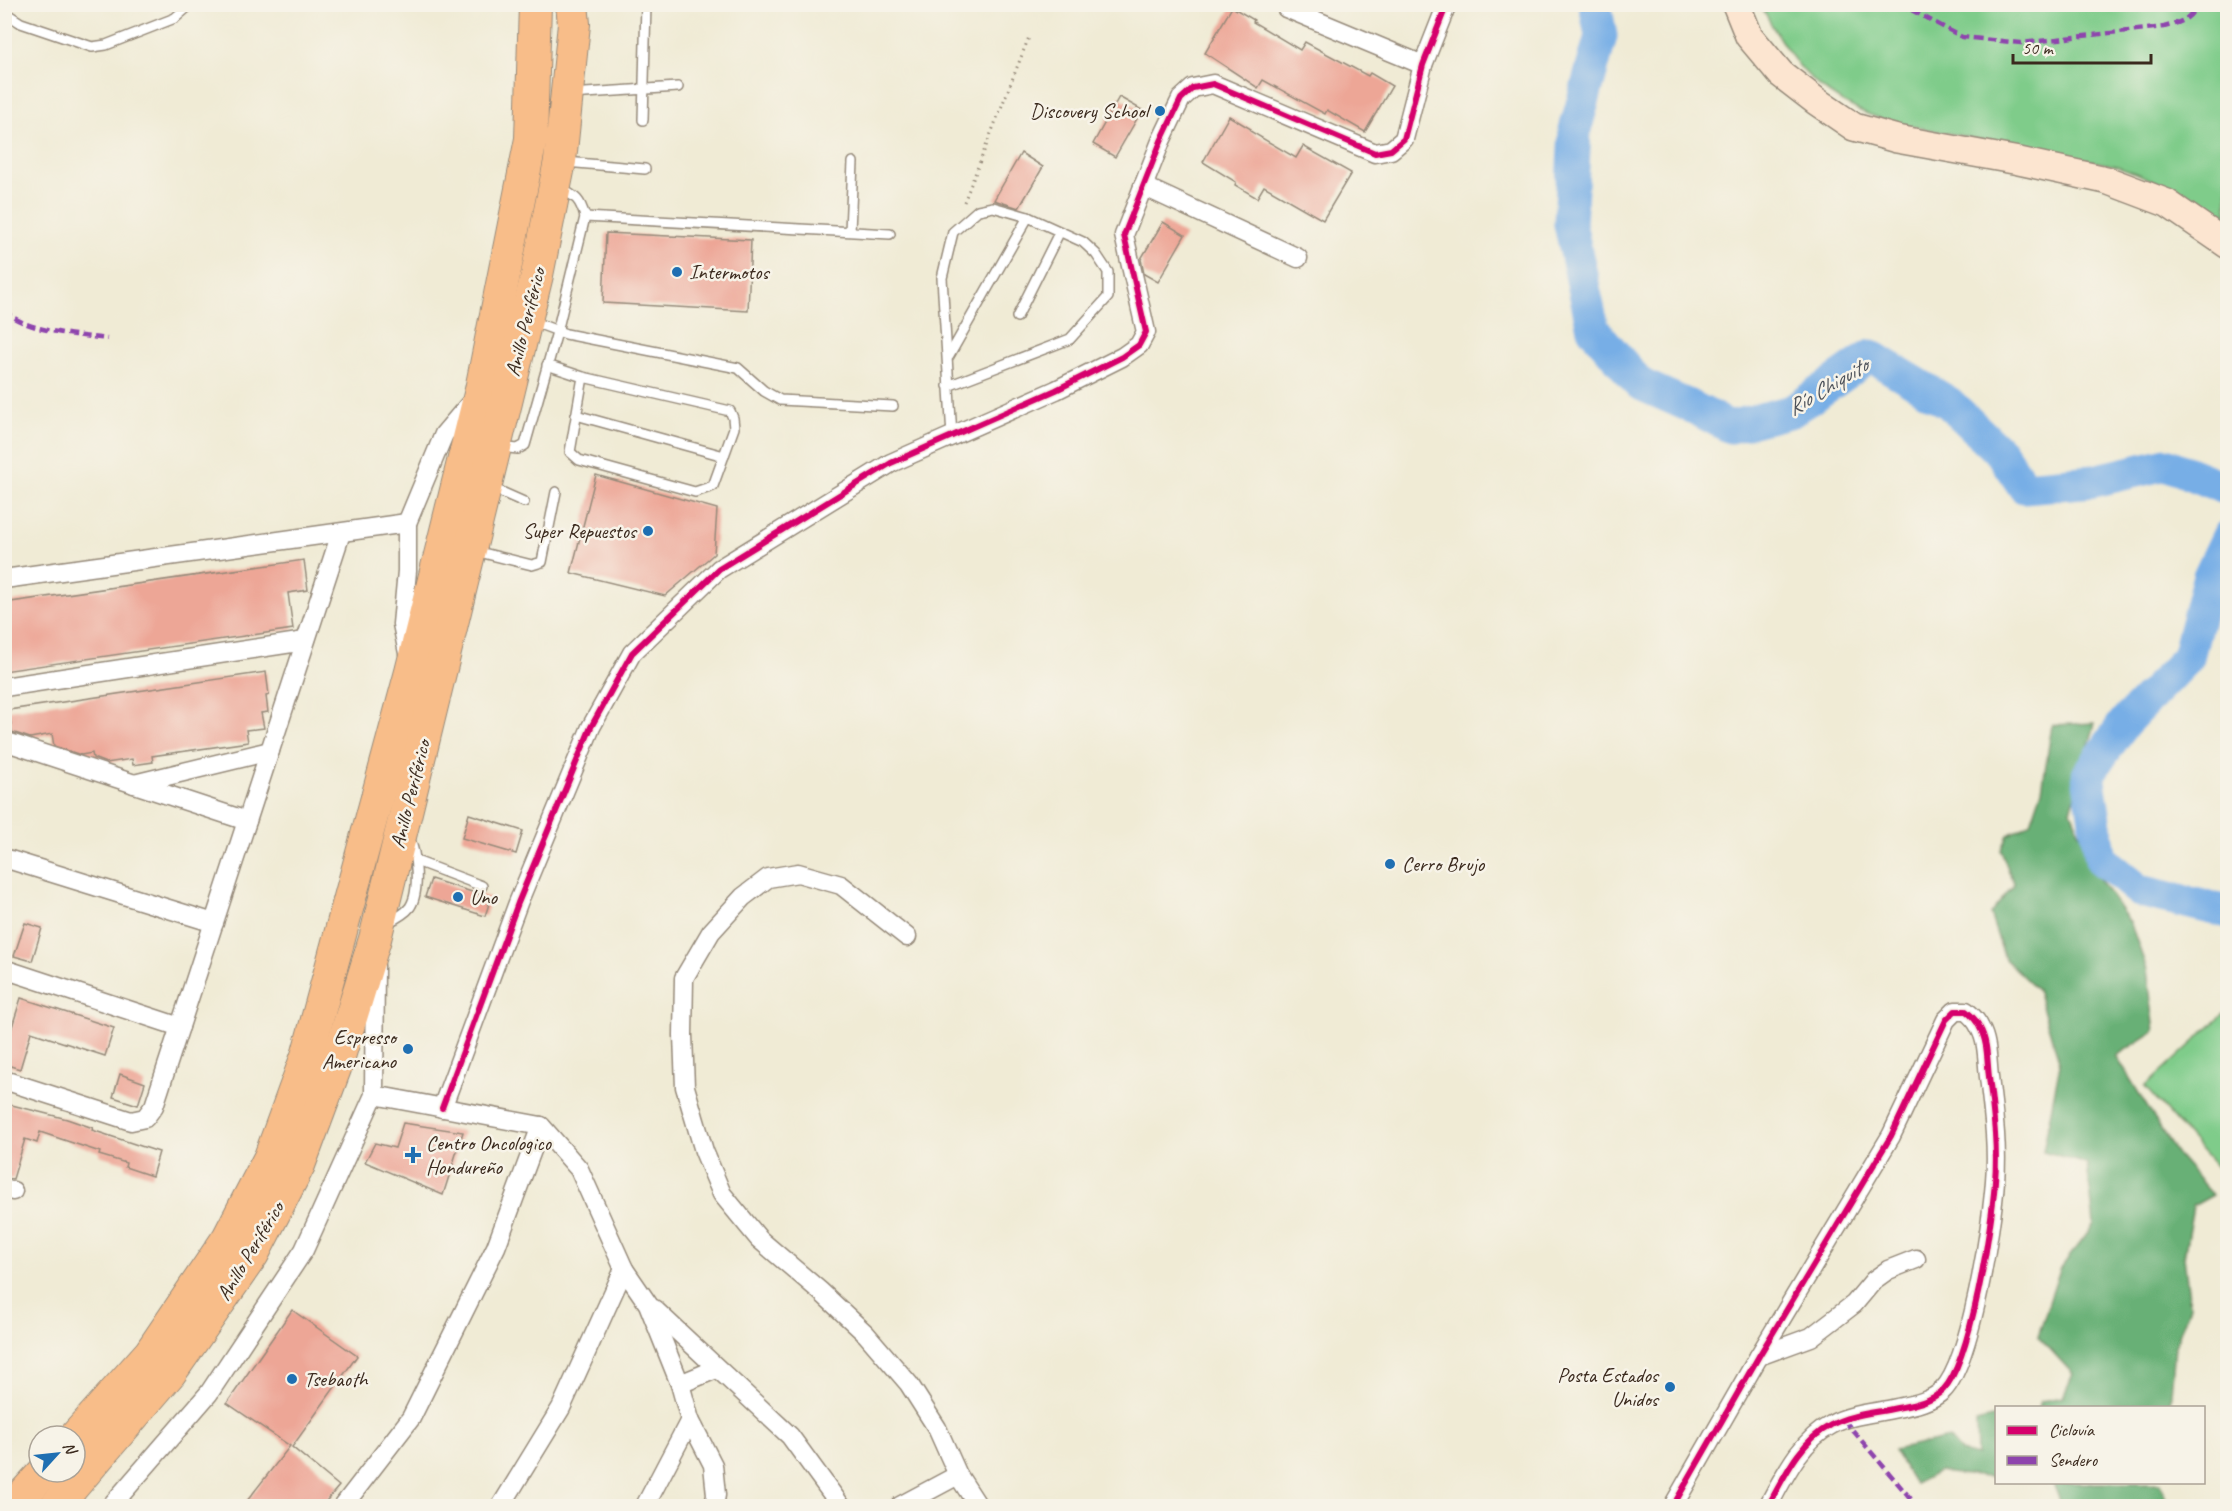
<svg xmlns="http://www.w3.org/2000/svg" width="2232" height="1511" font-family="Caveat,sans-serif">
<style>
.green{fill:#7fcc8a;stroke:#5d7b54;stroke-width:1.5}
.forest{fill:#67b076;stroke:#516d4a;stroke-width:1.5}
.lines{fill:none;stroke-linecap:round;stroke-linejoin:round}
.river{stroke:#77aee6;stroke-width:33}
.building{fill:#eda696}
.service-casing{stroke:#968a7a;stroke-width:12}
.minor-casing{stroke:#968a7a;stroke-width:21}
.secondary-casing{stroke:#968a7a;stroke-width:30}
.trunk-casing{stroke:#968a7a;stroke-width:34}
.path{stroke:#968a7a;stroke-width:3;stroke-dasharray:1.5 4.5;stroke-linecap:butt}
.service{stroke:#fff;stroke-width:9}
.minor{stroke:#fff;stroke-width:18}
.secondary{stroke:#fce5d0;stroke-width:27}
.trunk{stroke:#f8bd89;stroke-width:32}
.quiet{stroke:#8e44ad;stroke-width:4.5;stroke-dasharray:9 4.5;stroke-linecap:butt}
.cycleway-casing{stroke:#f7f3e8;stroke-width:10}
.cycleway{stroke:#d6006c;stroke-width:6}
.poi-dot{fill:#1f6fb2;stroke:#f7f3e8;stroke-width:2}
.labels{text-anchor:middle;stroke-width:5;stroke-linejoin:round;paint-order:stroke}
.poi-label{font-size:21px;fill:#3b2a1e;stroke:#f7f3e8;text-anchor:start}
.street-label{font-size:21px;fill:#3b2a1e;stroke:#f7f3e8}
.water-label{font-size:22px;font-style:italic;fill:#4d525a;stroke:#f7f3e8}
</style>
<rect width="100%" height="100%" fill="#f7f3e8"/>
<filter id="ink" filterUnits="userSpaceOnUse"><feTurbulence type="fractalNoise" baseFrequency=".0167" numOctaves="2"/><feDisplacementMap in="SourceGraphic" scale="12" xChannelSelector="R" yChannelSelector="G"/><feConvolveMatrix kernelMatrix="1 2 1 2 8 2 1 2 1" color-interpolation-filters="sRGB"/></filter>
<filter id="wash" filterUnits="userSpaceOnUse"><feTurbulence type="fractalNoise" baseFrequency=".008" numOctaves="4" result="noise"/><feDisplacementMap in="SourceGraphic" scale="24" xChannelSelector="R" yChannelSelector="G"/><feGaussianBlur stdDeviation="1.35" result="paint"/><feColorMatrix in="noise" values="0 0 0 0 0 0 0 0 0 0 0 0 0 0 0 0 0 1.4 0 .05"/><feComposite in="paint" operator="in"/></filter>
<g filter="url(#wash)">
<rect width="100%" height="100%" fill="#f0ebd5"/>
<g class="green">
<path d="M1761,5H2227V221C2192,199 2156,180 2117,166L1890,122C1822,101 1792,67 1761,5Z"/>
<polygon points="2227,1011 2227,1179 2145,1087"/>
</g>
<g class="forest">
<polygon points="2095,723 2071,811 2098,877 2131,924 2147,970 2155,1031 2116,1056 2175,1152 2213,1195 2193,1206 2184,1257 2190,1306 2175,1346 2170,1406 2167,1407 2039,1407 2041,1401 2063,1397 2073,1374 2038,1336 2060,1269 2094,1224 2087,1164 2043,1151 2060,1064 2037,990 2005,959 1990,914 2014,885 2001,850 2008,835 2031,823 2042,790 2052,725"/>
<polygon points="1996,1417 1996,1478 1939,1472 1915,1484 1894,1450 1949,1438 1961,1452 1977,1456 1976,1422"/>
<polygon points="2053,1483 2160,1483 2168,1504 2166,1506 2062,1506"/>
</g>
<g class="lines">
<g class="river">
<polyline points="1595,4 1601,36 1575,130 1570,224 1593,329 1640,384 1694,408 1730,427 1792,411 1871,356 1949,403 2001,453 2024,487 2094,481 2166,464 2228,489"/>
<polyline points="2228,536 2209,576 2188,657 2124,723 2088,775 2101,859 2140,891 2228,912"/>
</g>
</g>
<g id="blocks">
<g class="building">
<polygon points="1232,7 1254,20 1253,22 1300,50 1305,42 1368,76 1370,73 1392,86 1365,132 1327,110 1325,114 1263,80 1258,88 1205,53"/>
<polygon points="1119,97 1142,110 1115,157 1093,144"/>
<polygon points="1229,116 1251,129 1250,131 1296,158 1303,146 1351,173 1323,220 1264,186 1257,198 1235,185 1236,182 1203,162"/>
<polygon points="1021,153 1043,167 1019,208 994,200"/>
<polygon points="1163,222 1185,235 1158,282 1144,274 1141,259"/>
<polygon points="606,233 751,240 748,311 603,303"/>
<polygon points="596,475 717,509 714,554 665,596 571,573"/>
<polygon points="304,560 308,590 288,593 293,629 4,671 4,603"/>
<polygon points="266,672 269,695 266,696 268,712 261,713 264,728 246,730 248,742 152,756 153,762 133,765 132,759 106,763 93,758 92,753 81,755 54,746 52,734 30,738 12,732 9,710"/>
<polygon points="469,814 523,831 516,854 462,838"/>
<polygon points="431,879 491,898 485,916 425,897"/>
<polygon points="25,923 42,928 32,961 14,956"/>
<polygon points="21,998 114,1028 105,1056 31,1032 20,1069 4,1064 4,1028 11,1030"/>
<polygon points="120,1074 145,1083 138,1105 113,1097"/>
<polygon points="4,1103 67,1119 93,1128 92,1130 159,1152 152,1176 125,1167 126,1163 99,1155 100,1152 40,1132 37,1143 25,1139 13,1179 4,1178"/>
<polygon points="403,1123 463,1132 443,1195 365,1162 375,1143 395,1148"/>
<polygon points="292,1310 357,1356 292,1447 339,1486 322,1506 243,1506 290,1446 227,1403"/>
</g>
</g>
</g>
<g filter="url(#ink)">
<use href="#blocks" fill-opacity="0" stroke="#968a7a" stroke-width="1.5"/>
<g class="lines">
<defs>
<g id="service">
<polyline points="4,12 21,23 92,47 106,45 175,18 191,4"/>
<polyline points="570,94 678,87"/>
<polyline points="643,120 646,4"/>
<polyline points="566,162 645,169"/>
<polyline points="585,217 890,234"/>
<polyline points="850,231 853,162"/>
<polyline points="1017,317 1059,233"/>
<polyline points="531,321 566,334 738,368 764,391 780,400 893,406"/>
<polyline points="949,356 1028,217"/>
<polyline points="547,365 583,377 730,411 733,418 734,428 713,486 695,492 579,460 570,452 583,377"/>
<polyline points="948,386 1070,339 1108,297 1108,272 1096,254 1083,242 1028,217 993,207 978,210 953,232 942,278 952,436"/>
<polyline points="576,415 724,456"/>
<path d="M499,447L518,449L525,445L557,332L585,217C580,199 576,197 560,188"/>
<polyline points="490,487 524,502"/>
<polyline points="475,551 532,565 542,562 556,492"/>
<polyline points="416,861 482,886"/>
<path d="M387,923C395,919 405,914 410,907C420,892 417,853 409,838"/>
</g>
<g id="minor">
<polyline points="1288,4 1286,8 1423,65"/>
<polyline points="1143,186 1298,258"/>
<polyline points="4,579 407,523"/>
<polyline points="409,658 402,624 407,571 407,523 444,434 472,401"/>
<polyline points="4,687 305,641"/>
<polyline points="4,741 247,821"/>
<polyline points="134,784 270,751"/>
<polyline points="4,858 214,923"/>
<polyline points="907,937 841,885 798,873 768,878 743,897 711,932 684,978 683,1035 685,1087 704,1151 722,1194 759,1239 820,1291 866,1334 909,1384 937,1428 958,1475 978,1506"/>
<polyline points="4,969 180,1027"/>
<polyline points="4,1080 131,1121 145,1118 154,1106 341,533"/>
<polyline points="374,1095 541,1126 579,1169 624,1269 648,1304 680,1384 690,1420 713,1465 716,1495 714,1506"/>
<polyline points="442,1108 518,903 591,727 632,653 719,569 891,463 1056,390 1122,357 1139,345 1146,332 1124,235 1161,141 1181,99 1193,88 1213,84 1375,153 1391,150 1404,139 1423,65 1447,4"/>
<polyline points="4,1189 13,1191"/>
<polyline points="654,1309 790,1436 841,1506"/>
<polyline points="1759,1356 1811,1337 1854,1304 1874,1280 1888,1270 1916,1259"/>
<polyline points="680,1384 716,1369"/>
<polyline points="111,1506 209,1393 304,1250 374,1095 375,965"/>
<polyline points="343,1506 411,1418 496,1247 541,1126"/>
<polyline points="501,1506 561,1408 624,1269"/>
<polyline points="645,1506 690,1420"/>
<polyline points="900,1506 958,1475"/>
<path d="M1673,1506L1759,1356L1891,1136L1946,1020L1955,1011H1966C1971,1015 1977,1021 1980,1028C1988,1042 1987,1061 1989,1077C1993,1111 1998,1146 1995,1181C1992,1224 1971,1362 1943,1390C1931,1402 1912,1405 1897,1408C1876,1413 1850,1414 1831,1425C1800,1441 1784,1477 1768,1506"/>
</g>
<polyline id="secondary" points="1736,4 1749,36 1781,74 1816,101 1854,127 1897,139 2019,161 2106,180 2167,203 2228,245"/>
<g id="trunk">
<polyline points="75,1437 150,1353 228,1238 270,1157 308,1053 411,672 481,390 531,139 535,4"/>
<polyline points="13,1506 44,1472"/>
<polyline points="56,1506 170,1373 253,1254 299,1165 337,1063 375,939 537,275 560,161 574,24 572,4"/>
</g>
</defs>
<use href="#service" class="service-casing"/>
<use href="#minor" class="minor-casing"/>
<use href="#secondary" class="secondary-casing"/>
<use href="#trunk" class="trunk-casing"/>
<polyline class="path" points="964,202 1029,37"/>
<use href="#service" class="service"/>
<use href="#minor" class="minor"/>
<use href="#secondary" class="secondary"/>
<use href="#trunk" class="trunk"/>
<g class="quiet">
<path d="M1900,4L1962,37L2021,43L2164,27C2178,23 2192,20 2196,4"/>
<path d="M4,310C25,332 78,335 107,339"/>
<polyline points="1844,1420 1917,1506"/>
</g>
<defs>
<g id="cycleway">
<polyline points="442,1108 518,903 591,727 632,653 719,569 891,463 1056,390 1122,357 1139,345 1146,332 1124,235 1161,141 1181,99 1193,88 1213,84 1375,153 1391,150 1404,139 1423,65 1447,4"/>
<path d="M1673,1506L1759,1356L1891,1136L1946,1020L1955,1011H1966C1971,1015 1977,1021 1980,1028C1988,1042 1987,1061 1989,1077C1993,1111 1998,1146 1995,1181C1992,1224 1971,1362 1943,1390C1931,1402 1912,1405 1897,1408C1876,1413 1850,1414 1831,1425C1800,1441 1784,1477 1768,1506"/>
</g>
</defs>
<use href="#cycleway" class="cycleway-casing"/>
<use href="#cycleway" class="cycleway"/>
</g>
</g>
<g class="poi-dot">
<circle cx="1160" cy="111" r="6"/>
<circle cx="677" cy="272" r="6"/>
<circle cx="648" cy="531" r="6"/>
<circle cx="1390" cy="864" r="6"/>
<circle cx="458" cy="897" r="6"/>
<circle cx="408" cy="1049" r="6"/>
<path d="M410 1146h6v6h6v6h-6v6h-6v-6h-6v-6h6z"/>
<circle cx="292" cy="1379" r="6"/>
<circle cx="1670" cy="1387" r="6"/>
</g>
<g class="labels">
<g class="poi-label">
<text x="1148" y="118" text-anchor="end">Discovery School</text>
<text x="689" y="279">Intermotos</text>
<text x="636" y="538" text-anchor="end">Super Repuestos</text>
<text x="1402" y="871">Cerro Brujo</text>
<text x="470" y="904">Uno</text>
<text x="396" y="1044" text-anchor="end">Espresso<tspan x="396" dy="24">Americano</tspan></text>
<text x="426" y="1150">Centro Oncologico<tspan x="426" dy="24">Hondureño</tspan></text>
<text x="1658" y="1382" text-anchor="end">Posta Estados<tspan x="1658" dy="24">Unidos</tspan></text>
<text x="304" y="1386">Tsebaoth</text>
</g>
<g class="street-label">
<text transform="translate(525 322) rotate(-76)" y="7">Anillo Periférico</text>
<text transform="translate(410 794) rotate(-76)" y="7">Anillo Periférico</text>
<text transform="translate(250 1251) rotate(-59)" y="7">Anillo Periférico</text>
</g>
<g class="water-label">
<text transform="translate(1827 386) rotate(-31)" y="8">Río Chiquito</text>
</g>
</g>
<rect width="2232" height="1511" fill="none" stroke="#f7f3e8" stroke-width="24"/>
<rect x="1995" y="1406" width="210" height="78" fill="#f7f3e8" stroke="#aca397" stroke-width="1.5"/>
<rect x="2007" y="1426" width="30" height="9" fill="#d6006c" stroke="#aca397" stroke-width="1.5"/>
<text x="2049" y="1436" font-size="18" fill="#3b2a1e">Ciclovía</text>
<rect x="2007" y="1456" width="30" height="9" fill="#8e44ad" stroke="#aca397" stroke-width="1.5"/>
<text x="2049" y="1466" font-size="18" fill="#3b2a1e">Sendero</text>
<g transform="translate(57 1454) rotate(63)"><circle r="28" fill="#f7f3e8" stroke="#aca397" stroke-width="1.5"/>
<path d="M0-4.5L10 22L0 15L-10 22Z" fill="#1f6fb2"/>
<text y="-9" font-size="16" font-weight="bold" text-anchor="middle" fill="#3b2a1e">N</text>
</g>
<path d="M2013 54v9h138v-9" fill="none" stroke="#3b2a1e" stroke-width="3"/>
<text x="2022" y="54" font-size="18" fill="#3b2a1e" stroke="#f7f3e8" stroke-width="4.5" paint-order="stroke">50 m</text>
</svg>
